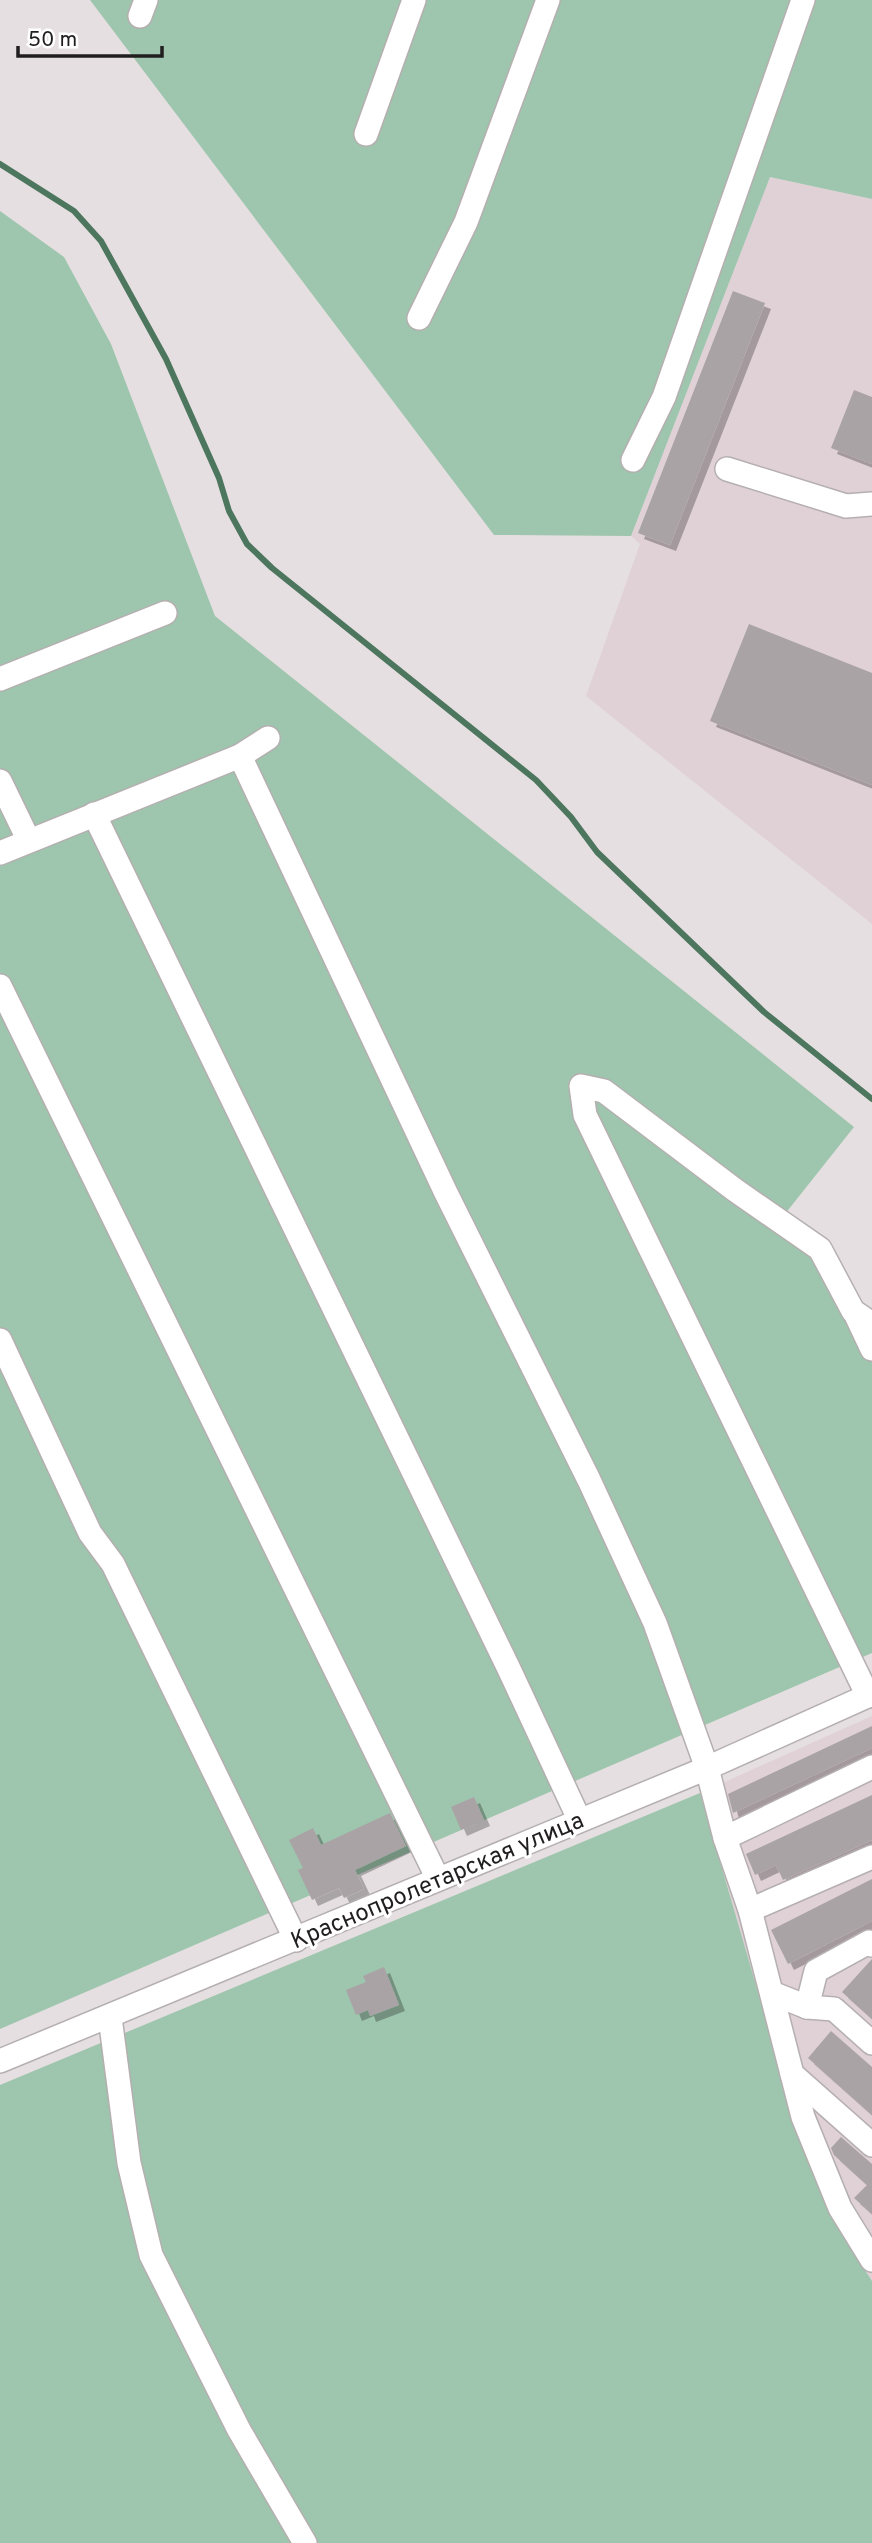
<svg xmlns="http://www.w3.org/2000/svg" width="872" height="2543" font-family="Overpass,sans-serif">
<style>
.built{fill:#e0d1d6}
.green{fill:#9ec5ad}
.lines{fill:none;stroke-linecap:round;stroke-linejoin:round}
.stream{stroke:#4d765e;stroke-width:6}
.building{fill:#a9a3a5;filter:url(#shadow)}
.minor-casing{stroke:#b5afb0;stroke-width:26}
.minor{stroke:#fff;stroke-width:23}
.labels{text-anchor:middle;stroke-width:6;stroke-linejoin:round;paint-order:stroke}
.street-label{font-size:24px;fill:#201e1e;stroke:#fff}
</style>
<defs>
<filter id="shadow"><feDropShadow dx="6" dy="6" stdDeviation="0" flood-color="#0004"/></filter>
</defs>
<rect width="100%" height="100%" fill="#e6dfe1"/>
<g class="built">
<polygon points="770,177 872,199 872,924 586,696 640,544 631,536"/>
<polygon points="872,1716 872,2281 859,2261 795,2119 700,1793"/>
</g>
<g class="green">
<polygon points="90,0 872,0 872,199 770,177 631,536 494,535"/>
<polygon points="0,211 64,257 111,344 215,616 854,1127 777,1224 815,1256 872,1335 872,1653 0,2029"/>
<polygon points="700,1793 795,2119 859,2261 872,2281 872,2543 0,2543 0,2085"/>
</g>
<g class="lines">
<polyline class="stream" points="0,164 74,211 101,241 166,359 219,478 229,511 247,544 272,568 536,780 571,817 597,852 764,1012 872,1099"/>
</g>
<g class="building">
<polygon points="733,291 765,303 670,545 638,533"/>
<polygon points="854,390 872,397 872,464 831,448"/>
<polygon points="749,624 872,673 872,785 710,721"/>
<polygon points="872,1726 872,1748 733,1813 728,1794"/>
<polygon points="872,1795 872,1840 783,1880 776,1865 755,1875 746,1854"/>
<polygon points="474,1797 484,1820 461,1830 451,1807"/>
<polygon points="390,1813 406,1846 355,1870 364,1889 344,1898 339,1888 312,1900 298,1870 303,1868 289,1840 313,1828 321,1845"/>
<polygon points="872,1879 872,1921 788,1964 771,1930"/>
<polygon points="872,1959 872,2019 842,1992"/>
<polygon points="384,1967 399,2005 370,2016 368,2010 356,2015 346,1990 366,1982 363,1976"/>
<polygon points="831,2031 872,2067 872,2115 808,2058"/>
<polygon points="841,2137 872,2164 872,2214 854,2198 867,2185 834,2155 831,2148"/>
</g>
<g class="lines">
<defs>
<g id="minor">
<polyline points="140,16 146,0"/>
<polyline points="366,134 414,0"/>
<polyline points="419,318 466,222 548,0"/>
<polyline points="633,460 664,397 803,0"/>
<polyline points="727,469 846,506 872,504"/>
<polyline points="0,679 165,613"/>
<polyline points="240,756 446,1193 589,1480 655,1623 707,1768 725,1838 750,1910 803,2117 840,2208 872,2260"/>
<polyline points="0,781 29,841"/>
<polyline points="94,814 509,1669 579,1819"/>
<polyline points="0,853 240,756 268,738"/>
<polyline points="0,986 438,1879"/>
<polyline points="855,1313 872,1349"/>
<polyline points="0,1340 90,1533 113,1564 296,1940"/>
<polyline points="868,1696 585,1115 581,1086 604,1091 735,1190 820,1249 853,1311 872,1324"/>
<polyline points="725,1838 872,1767"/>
<polyline points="750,1910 872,1857"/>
<polyline points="772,1993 807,2007 834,2009 872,2043"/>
<polyline points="807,2007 816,1971 869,1942 872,1945"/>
<polyline points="110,2017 129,2163 151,2255 239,2430 305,2543"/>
<polyline points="0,2061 707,1768 872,1694"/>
<polyline points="792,2074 872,2145"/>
</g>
</defs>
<use href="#minor" class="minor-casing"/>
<use href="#minor" class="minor"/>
</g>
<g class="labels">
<g class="street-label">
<text transform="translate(437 1880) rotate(-23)" y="8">Краснопролетарская улица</text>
</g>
</g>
<path d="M18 46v10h144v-10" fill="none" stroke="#201e1e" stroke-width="3.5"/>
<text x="28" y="46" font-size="21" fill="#201e1e" stroke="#ffffff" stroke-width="5" paint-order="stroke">50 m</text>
</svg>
